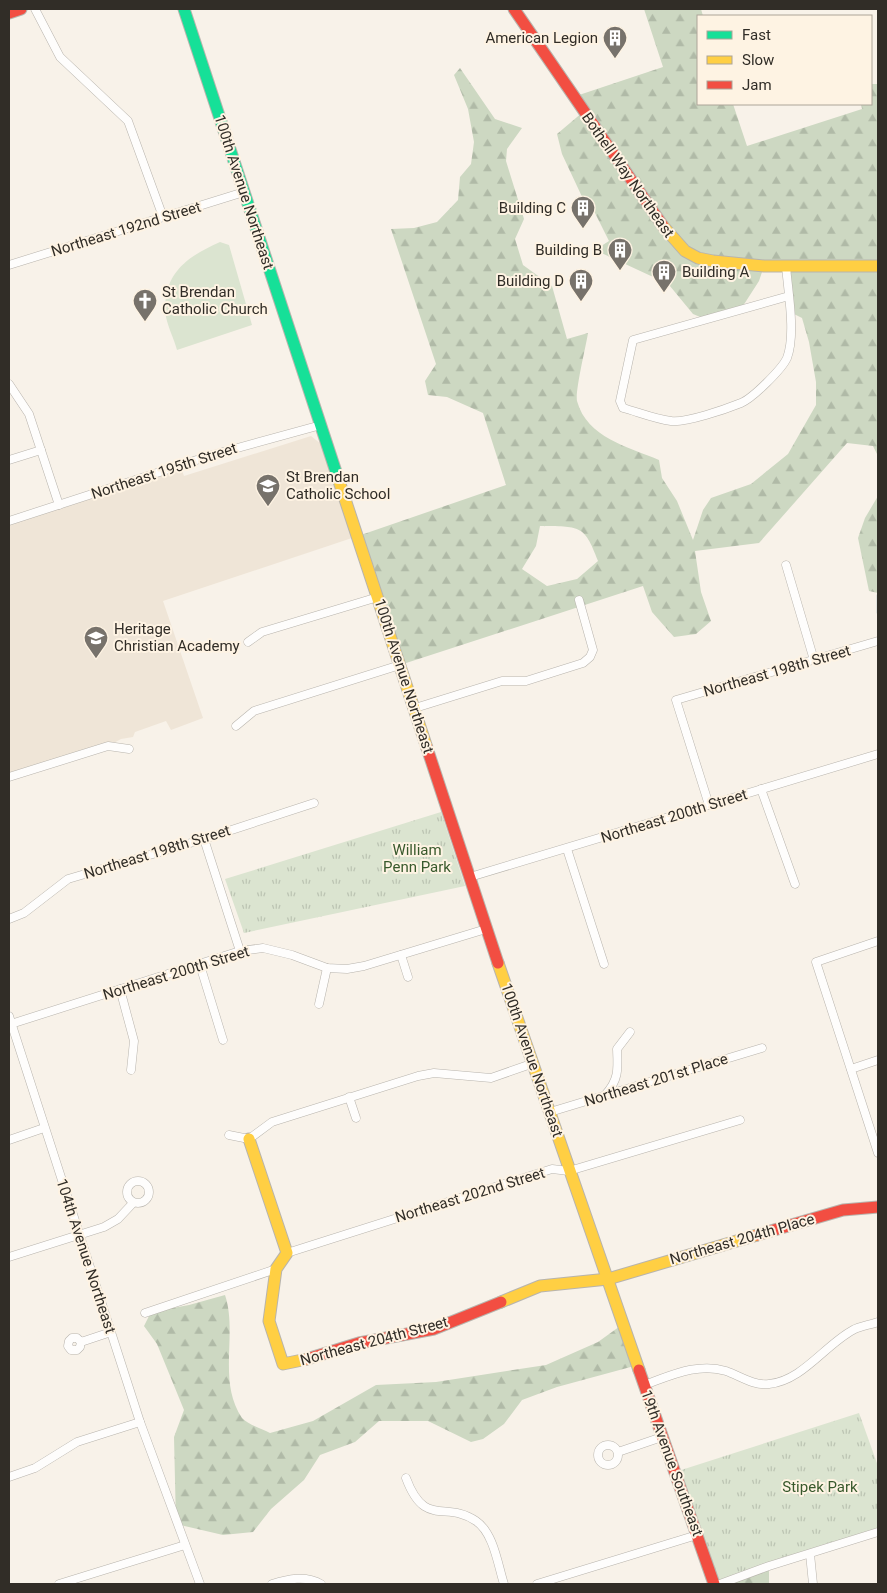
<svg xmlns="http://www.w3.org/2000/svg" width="887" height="1593" font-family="Roboto,sans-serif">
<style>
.education{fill:#efe5d7}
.green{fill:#dbe4d0}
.forest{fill:url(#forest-firs);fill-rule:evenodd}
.park{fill:url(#park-tufts)}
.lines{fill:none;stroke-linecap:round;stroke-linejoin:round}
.stream{stroke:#a0bbc4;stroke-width:2.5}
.street-casing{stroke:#b8b4ad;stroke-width:9}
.fast-casing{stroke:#b8b4ad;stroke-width:13}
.slow-casing{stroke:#b8b4ad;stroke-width:13}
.jam-casing{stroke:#b8b4ad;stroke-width:13}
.street{stroke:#fefdfc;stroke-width:8}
.fast{stroke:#16e098;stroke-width:11}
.slow{stroke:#ffcf43;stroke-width:11}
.jam{stroke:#f24e42;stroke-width:11}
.labels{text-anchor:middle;stroke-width:4;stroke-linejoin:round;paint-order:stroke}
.poi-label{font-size:15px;fill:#312d27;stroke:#fef3e3;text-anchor:end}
.street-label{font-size:15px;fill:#312d27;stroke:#fef3e3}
.park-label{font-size:15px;fill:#38592c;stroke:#fef3e3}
</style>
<defs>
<pattern id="forest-firs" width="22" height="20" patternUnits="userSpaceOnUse" patternTransform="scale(1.25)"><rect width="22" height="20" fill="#cdd8c2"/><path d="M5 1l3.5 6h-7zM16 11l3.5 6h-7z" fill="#b0baa7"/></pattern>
<pattern id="park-tufts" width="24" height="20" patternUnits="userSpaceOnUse" patternTransform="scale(1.25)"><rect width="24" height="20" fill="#dbe4d0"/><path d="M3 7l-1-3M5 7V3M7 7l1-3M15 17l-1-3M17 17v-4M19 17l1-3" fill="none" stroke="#bcc4b3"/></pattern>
</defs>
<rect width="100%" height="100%" fill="#f8f2e9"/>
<polygon class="education" points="311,436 321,444 352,538 163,601 203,718 171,730 166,721 135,732 133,737 121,739 108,746 9,777 9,521 180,465 184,476"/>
<path class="green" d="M220,242L229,245L252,325L177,350C174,339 168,327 166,317C161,275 186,257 220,242Z"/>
<g class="forest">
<path d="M644,9H701L703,16H698V104H733L747,146L862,109L861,104H871V84H878V456L873,446L847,443L759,543L695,551L701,592L711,621L696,634L674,637L652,612L643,586L400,665L358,536L506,485L483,413L447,397L428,395L425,381L436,364L391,229L414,228L437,222L458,200L460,177L471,164L474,142L468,109L454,75L460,68L495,119L522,128L507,149L506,161L524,219L515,239L523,265L552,286L567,339L588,333C586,346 575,391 577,401C587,438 629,447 659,460L662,478L677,501L693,540L703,510L711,498L751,484L788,454L816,405V382L809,342L802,318L790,312L786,267L764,266L759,281L741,309L705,319L693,314L665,280L651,276L595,250L609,241L595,213L584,201L562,154L557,134L583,112L573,97L663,67ZM540,526C579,527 584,523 598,561L577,579L547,586L522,569L536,546Z"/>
<polygon points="878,496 878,593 869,591 858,538 865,518"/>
<path d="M225,1295C238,1334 217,1381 242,1418C247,1424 262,1429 270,1433L313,1421L376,1385L436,1382L546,1365L598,1342L623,1324L638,1365L557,1387L522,1400L504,1424L483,1439L471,1442L428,1421H379L355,1442L320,1455L304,1480L271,1509L253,1532L223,1535L176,1524L174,1437L184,1410L157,1344L144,1326L151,1312L189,1305Z"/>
<polygon points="769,1566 769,1584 720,1584"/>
</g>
<g class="park">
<polygon points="441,812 465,886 244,933 225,879"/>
<polygon points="859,1413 878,1466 878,1531 719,1584 675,1472"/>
</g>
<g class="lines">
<polyline class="stream" points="878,613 878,595"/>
<defs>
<g id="street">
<polyline points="35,9 60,57 128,121 163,217"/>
<polyline points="9,265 244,192"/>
<path d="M786,266C788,292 796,334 787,358C782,369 753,398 741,403C726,409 686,423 671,421C655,419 638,412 623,408L620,401L633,340L789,296"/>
<polyline points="9,384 29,414 59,505"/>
<polyline points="9,460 41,450"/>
<polyline points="9,521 212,455 321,425"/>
<polyline points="786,565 814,660"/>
<polyline points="248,642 262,632 378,597"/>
<polyline points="415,708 502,681 526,681 583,663 590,657 593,650 579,600"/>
<polyline points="236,726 254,711 400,665"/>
<polyline points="9,777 108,746 129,749"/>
<polyline points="761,789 795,884"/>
<polyline points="709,805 676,700 878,641"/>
<polyline points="204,839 240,951"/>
<polyline points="567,849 604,964"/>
<polyline points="470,877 878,754"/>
<polyline points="9,919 24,913 68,879 204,839 314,803"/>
<polyline points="878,941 816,962 878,1153"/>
<polyline points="401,955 408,977"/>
<polyline points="200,965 223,1040"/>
<polyline points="120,989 134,1041 131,1070"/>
<polyline points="319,1004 327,968"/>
<polyline points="9,1016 140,1422 200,1584"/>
<polyline points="11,1024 240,951 263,948 292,955 327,968 347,969 364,966 486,929"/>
<polyline points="851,1069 878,1060"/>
<path d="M605,1095C619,1080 618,1069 617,1049L630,1032"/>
<polyline points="349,1097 356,1118"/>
<polyline points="550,1112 762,1048"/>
<polyline points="229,1135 249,1139 272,1122 418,1076 434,1073 491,1078 534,1063"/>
<polyline points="9,1140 44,1128"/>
<circle cx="138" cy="1192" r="11"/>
<polyline points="287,1253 552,1169 569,1171 740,1120"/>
<polyline points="9,1257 104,1227 118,1219 133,1203"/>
<polyline points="145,1313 276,1269"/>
<polyline points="81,1342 80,1347 77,1350 71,1350 68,1346 69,1341 72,1338 77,1338 81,1342 111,1332"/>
<path d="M644,1385C670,1376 698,1362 726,1371C740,1376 754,1386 769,1384C802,1381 825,1345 853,1330C860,1326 870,1325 878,1322"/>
<circle cx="608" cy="1455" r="10"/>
<polyline points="618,1452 662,1437"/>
<polyline points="9,1477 35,1468 77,1442 140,1422"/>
<path d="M406,1478C425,1529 446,1500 476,1521C494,1533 498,1566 504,1584"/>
<polyline points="810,1554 813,1584"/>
<polyline points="59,1584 185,1545"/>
<path d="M272,1584C288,1579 306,1575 321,1584"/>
<polyline points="537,1584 697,1535"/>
<polyline points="720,1584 769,1566 878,1532"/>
</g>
<polyline id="fast" points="184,9 339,481"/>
<g id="slow">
<polyline points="663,226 685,251 698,258 713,261 764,266 878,266"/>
<polyline points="339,481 427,748"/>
<polyline points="498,963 639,1370"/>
<polyline points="249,1139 287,1253 276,1269 269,1321 283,1364 307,1359"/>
<polyline points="501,1302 540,1286 608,1279 757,1235"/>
</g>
<g id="jam">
<polyline points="514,9 663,226"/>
<polyline points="9,13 21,9"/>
<polyline points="427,748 498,963"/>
<polyline points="757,1235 843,1210 878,1207"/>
<polyline points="307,1359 359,1343 434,1329 501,1302"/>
<polyline points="639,1370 714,1584"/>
</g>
</defs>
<use href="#street" class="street-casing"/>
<use href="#fast" class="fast-casing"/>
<use href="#slow" class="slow-casing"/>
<use href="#jam" class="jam-casing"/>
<use href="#street" class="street"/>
<use href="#fast" class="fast"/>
<use href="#slow" class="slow"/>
<use href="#jam" class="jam"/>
</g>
<defs>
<symbol id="building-pin" viewBox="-11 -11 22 30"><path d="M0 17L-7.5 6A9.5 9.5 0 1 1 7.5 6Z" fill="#77726b" stroke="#fef3e3"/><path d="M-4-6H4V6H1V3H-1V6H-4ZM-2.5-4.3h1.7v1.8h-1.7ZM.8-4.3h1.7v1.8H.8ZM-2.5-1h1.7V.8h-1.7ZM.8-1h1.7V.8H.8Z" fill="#fff"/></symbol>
<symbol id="church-pin" viewBox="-11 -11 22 30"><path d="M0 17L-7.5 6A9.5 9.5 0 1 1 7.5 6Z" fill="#77726b" stroke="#fef3e3"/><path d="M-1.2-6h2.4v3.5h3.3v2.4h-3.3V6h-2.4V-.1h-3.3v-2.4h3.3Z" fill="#fff"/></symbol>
<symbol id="school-pin" viewBox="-11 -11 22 30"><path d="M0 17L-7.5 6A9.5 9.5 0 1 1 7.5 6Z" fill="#77726b" stroke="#fef3e3"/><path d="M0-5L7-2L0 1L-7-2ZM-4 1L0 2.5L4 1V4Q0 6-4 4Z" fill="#fff"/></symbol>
</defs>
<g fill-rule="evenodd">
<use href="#building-pin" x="601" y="24" width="28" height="38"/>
<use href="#building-pin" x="569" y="194" width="28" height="38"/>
<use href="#building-pin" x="606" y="236" width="28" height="38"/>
<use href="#building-pin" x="650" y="258" width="28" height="38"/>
<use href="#building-pin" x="567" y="267" width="28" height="38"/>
<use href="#church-pin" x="131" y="287" width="28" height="38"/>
<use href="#school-pin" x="254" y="472" width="28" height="38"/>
<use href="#school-pin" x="82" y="624" width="28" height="38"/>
</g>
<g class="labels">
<g class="poi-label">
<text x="598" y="43">American Legion</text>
<text x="566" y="213">Building C</text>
<text x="602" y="255">Building B</text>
<text x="682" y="277" text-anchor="start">Building A</text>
<text x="564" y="286">Building D</text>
<text x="162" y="297" text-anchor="start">St Brendan<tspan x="162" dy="17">Catholic Church</tspan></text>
<text x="286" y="482" text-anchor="start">St Brendan<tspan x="286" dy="17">Catholic School</tspan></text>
<text x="114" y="634" text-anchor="start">Heritage<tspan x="114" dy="17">Christian Academy</tspan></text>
</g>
<g class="street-label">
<text transform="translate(628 175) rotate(55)" y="5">Bothell Way Northeast</text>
<text transform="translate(244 192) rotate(72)" y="5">100th Avenue Northeast</text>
<text transform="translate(126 229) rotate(-17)" y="5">Northeast 192nd Street</text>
<text transform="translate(164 471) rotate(-18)" y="5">Northeast 195th Street</text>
<text transform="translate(777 671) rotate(-16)" y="5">Northeast 198th Street</text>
<text transform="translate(404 676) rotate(72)" y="5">100th Avenue Northeast</text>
<text transform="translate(674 816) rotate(-17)" y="5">Northeast 200th Street</text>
<text transform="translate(157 852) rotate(-17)" y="5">Northeast 198th Street</text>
<text transform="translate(176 973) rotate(-17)" y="5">Northeast 200th Street</text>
<text transform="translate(532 1060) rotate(71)" y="5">100th Avenue Northeast</text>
<text transform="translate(656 1080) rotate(-17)" y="5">Northeast 201st Place</text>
<text transform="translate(470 1195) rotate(-17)" y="5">Northeast 202nd Street</text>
<text transform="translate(742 1239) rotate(-16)" y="5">Northeast 204th Place</text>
<text transform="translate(86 1256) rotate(72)" y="5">104th Avenue Northeast</text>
<text transform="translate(374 1341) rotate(-15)" y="5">Northeast 204th Street</text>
<text transform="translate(672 1463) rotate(70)" y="5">19th Avenue Southeast</text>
</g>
<g class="park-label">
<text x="417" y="855">William<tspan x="417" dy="17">Penn Park</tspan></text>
<text x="820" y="1492">Stipek Park</text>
</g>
</g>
<rect width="887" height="1593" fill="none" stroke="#312d27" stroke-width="20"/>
<rect x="697" y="15" width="175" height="90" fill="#fef3e3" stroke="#aca498"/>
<rect x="707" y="31" width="25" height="8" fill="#16e098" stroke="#aca498"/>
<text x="742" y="40" font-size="15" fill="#312d27">Fast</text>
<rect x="707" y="56" width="25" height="8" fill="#ffcf43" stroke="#aca498"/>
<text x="742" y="65" font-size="15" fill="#312d27">Slow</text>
<rect x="707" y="81" width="25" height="8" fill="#f24e42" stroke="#aca498"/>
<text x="742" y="90" font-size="15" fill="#312d27">Jam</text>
</svg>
